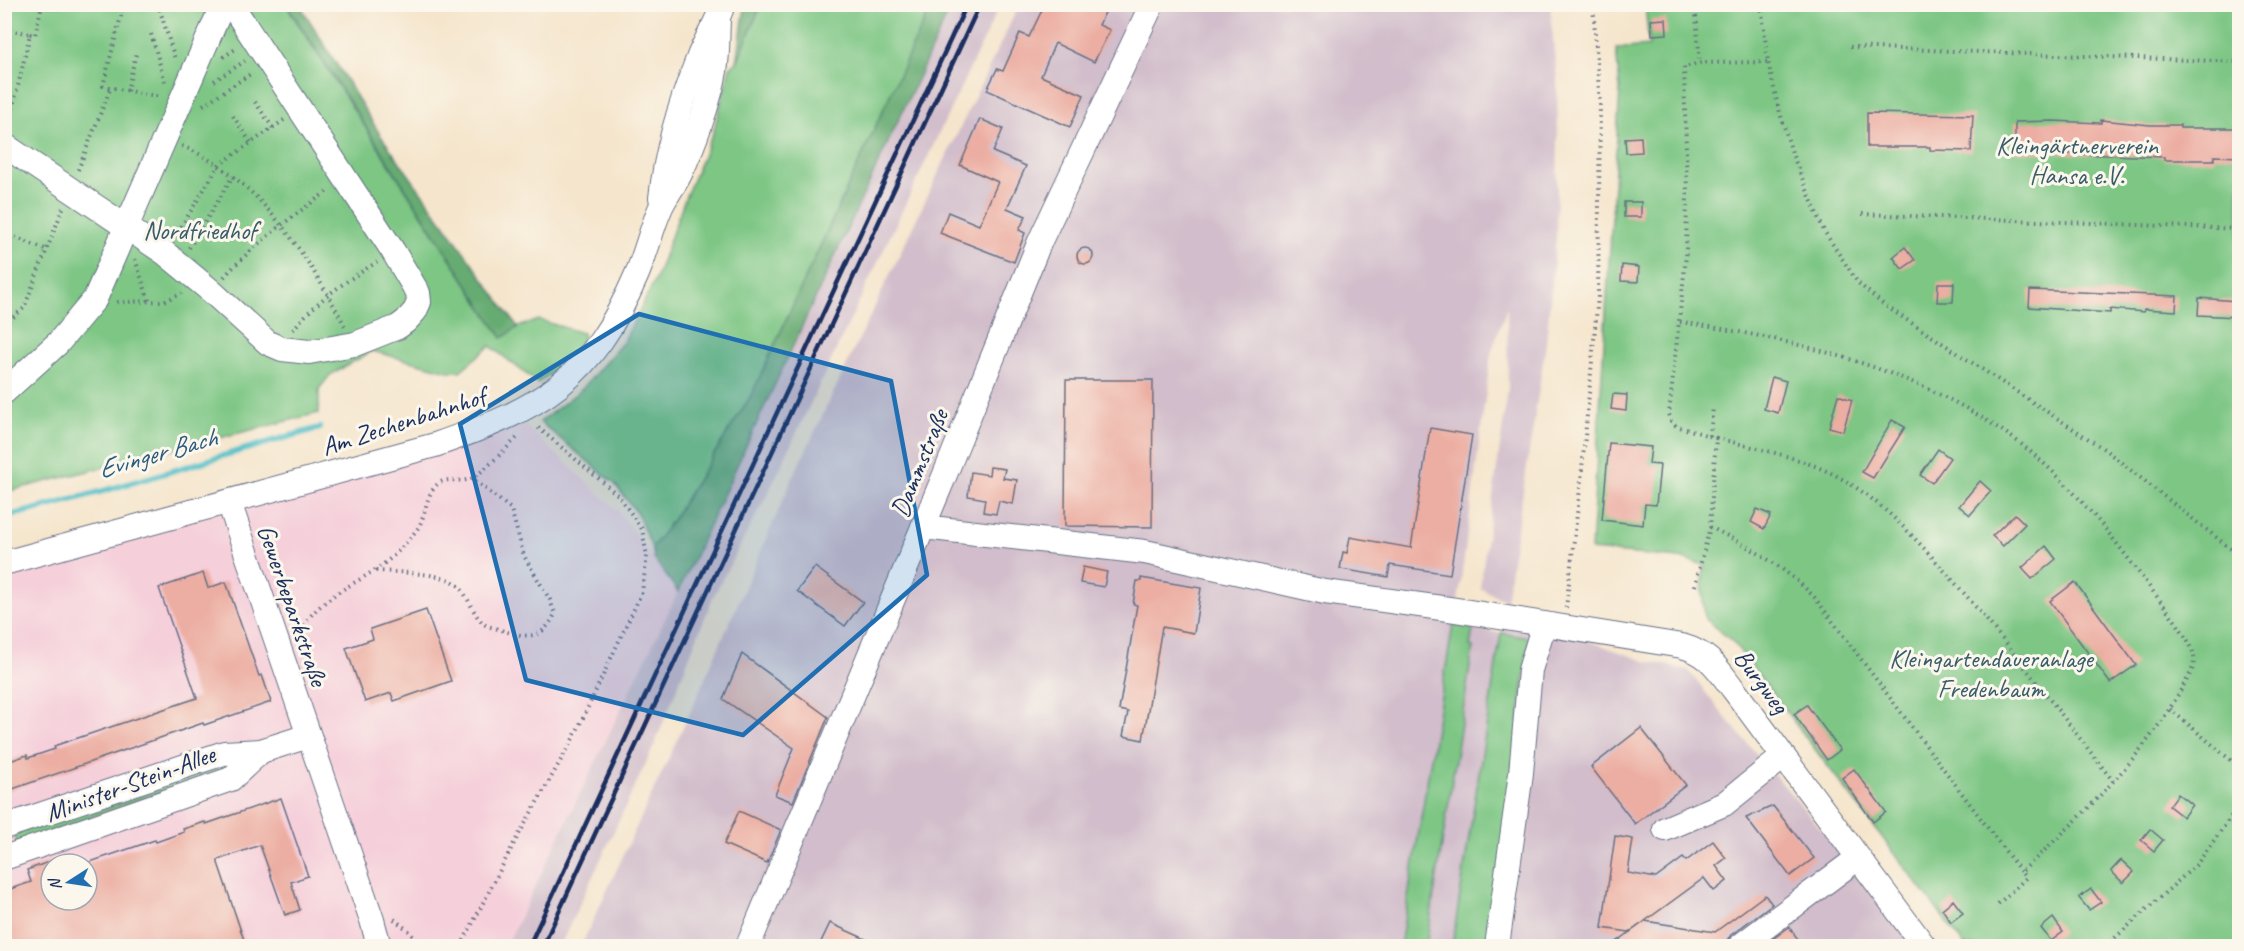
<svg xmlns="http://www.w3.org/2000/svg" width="2244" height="951" font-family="Caveat,sans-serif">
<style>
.built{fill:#f5cfda;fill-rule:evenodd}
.industrial{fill:#d1bdcb}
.green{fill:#7dc684;stroke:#4c7a71;stroke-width:1.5}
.forest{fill:#66ab72;stroke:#406d68;stroke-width:1.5}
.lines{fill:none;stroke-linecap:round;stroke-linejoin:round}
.stream{stroke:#50bec7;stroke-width:6}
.building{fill:#ecada2}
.minor-casing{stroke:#676f84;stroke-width:26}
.path{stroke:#676f84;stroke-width:4;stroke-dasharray:1.5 4.5;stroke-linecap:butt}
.minor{stroke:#fff;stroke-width:24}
.rail{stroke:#1b2f5e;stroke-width:4.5}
.marked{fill:#1f6fb2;fill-opacity:0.2;stroke:#1f6fb2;stroke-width:4.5;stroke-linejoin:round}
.labels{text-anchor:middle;stroke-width:6;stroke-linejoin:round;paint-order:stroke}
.park-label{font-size:26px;fill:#385c69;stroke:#fbf7ec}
.street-label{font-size:26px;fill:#1b2f5e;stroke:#fbf7ec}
.water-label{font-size:27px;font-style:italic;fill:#2b5a7e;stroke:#fbf7ec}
</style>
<rect width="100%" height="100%" fill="#fbf7ec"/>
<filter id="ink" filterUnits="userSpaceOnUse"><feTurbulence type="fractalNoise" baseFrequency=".0167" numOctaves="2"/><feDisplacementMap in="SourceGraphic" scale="12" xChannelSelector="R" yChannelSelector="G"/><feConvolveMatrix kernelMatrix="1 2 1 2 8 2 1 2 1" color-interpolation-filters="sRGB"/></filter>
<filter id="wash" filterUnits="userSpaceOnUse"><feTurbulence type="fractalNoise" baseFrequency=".008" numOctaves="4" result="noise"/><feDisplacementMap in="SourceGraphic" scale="24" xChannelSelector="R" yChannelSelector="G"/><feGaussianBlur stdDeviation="1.35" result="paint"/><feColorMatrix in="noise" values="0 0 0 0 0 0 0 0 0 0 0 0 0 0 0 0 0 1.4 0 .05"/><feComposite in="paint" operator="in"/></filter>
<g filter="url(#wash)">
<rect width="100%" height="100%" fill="#f5e5cc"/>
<path class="built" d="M526,426L619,512L678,592L506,946H5L4,573L510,427ZM51,864H87V900H51Z"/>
<g class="industrial">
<polygon points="952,5 1000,5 768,493 713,597 654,746 560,946 506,946 678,592"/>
<polygon points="1019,5 1550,5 1557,82 1558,137 1556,237 1546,343 1506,601 1480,588 1508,390 1507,307 1491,353 1460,588 1400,946 581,946 692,708 794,475"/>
<polygon points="1504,618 1561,631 1645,661 1688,670 1724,716 1912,935 1897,946 1492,946 1529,639 1502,633 1452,946 1426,946 1473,647 1470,646 1473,629 1501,633"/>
</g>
<g class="green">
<path d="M4,5H286L502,338L518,327L539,320L583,333L584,337C573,357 556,370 538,383L490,346L460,371H448L372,351L330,375L319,389V413L5,492Z"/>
<polygon points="761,5 932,5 751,396 673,519 652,548 637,513 614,483 540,422 582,389 624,341 656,278 685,198 713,133 730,67 737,62"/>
<polygon points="1611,5 2239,5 2239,946 1965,946 1734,643 1705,618 1702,592 1704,565 1680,558 1591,550 1620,89 1616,49 1649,46 1645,5 1611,8"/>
<polygon points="1453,625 1473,629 1470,646 1473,647 1426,946 1400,946"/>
<polygon points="1501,633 1529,638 1492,946 1452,946"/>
<polygon points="222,757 232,766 17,844 14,834"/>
</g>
<g class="forest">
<polygon points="932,4 952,5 678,592 654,559 652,548 673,519 751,396"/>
<polygon points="287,5 300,5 381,136 518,327 502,338"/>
<polygon points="745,5 761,5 737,62"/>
</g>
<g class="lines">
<path class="stream" d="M4,517C111,492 215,456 320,428"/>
</g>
<g id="blocks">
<g class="building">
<polygon points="1045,4 1109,4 1099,25 1110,30 1094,62 1055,43 1041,76 1084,95 1070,127 987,90 997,69 1003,71 1020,33 1029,37"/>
<polygon points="1666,19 1667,34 1652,35 1651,20"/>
<polygon points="1867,113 1973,115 1971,151 1930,150 1930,147 1867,147"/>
<polygon points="980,119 1003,129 993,152 1026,166 1007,208 1026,216 1019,230 1025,233 1014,262 940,233 948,212 979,225 998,182 960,165"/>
<polygon points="2101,120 2150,125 2180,125 2180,128 2240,128 2240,157 2214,156 2214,160 2164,160 2164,157 2015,152 2015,122 2052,121 2101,123"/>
<polygon points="1641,137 1642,152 1626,153 1625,138"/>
<rect x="1624" y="202" width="17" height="15"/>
<polygon points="1905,247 1915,260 1902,269 1893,257"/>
<circle cx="1085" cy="256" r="8"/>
<polygon points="1622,265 1639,267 1638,282 1621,281"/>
<polygon points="1938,283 1954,283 1953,302 1937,302"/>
<polygon points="2030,290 2177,296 2176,311 2144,309 2144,312 2110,309 2110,313 2029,307"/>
<polygon points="2199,298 2237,301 2236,317 2198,315"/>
<polygon points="1772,377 1786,381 1778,413 1764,409"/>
<polygon points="1066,380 1153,380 1152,527 1065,526"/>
<polygon points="1613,394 1627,395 1626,411 1611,409"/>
<polygon points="1838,395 1852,400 1843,431 1829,427"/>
<polygon points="1892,420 1905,427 1873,478 1862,472"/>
<polygon points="1430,428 1472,435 1450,574 1390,565 1388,577 1340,569 1343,552 1347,553 1350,537 1411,548"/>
<polygon points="1609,443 1651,447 1649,464 1660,465 1656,505 1645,504 1643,525 1602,520"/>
<polygon points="1938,449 1950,458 1932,483 1920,475"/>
<polygon points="990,467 1005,469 1003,478 1017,480 1013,504 999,501 996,514 983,512 985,499 968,496 971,472 989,475"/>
<polygon points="1980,481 1991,491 1970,515 1959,506"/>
<polygon points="1757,509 1771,515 1764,529 1751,522"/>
<polygon points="2015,514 2025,524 2003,546 1992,536"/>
<polygon points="2046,546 2056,559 2032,579 2022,568"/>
<polygon points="815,567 863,602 845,626 797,591"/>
<polygon points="1083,567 1107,572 1104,587 1080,583"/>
<polygon points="203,573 208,588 226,582 259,676 262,675 271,702 204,725 203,723 4,792 4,763 27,755 28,758 55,749 54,746 197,698 159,588"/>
<polygon points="1141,578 1201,588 1194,633 1162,627 1143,740 1123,736 1128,712 1119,710 1137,605 1133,604 1137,581 1141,581"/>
<polygon points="2075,582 2136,665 2110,683 2050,601"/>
<polygon points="426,610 451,681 394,701 391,693 365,702 346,648 373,639 370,629"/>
<polygon points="742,654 828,717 793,802 775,795 794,748 723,699"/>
<polygon points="1807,705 1840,750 1827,760 1794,714"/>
<polygon points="1641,728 1686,785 1635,824 1591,767"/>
<polygon points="1854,769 1886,812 1873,822 1842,778"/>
<polygon points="2178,794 2192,805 2183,817 2169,806"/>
<polygon points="281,798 308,876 291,882 300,910 285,915 260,845 218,860 218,863 246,946 4,946 4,891 31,882 27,870 51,861 51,900 87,900 87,863 155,840 156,842 184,832 183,829 205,822 206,824"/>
<polygon points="1773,806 1814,858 1790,876 1746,818"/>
<polygon points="739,811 781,830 767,863 724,844"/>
<polygon points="2150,829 2163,840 2154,851 2141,840"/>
<polygon points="1615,836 1633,839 1628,873 1656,878 1683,858 1686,861 1713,841 1726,858 1716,866 1727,881 1714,891 1704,878 1645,921 1715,932 1765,895 1772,904 1731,935 1727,940 1726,946 1611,946 1644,922 1629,932 1602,928"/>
<polygon points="2121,860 2134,872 2123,883 2111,871"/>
<polygon points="2091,889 2101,902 2089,910 2079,898"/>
<polygon points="1953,900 1963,913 1951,922 1942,909"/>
<polygon points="2053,918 2063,932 2051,941 2041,928"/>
<polygon points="830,923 881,946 819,946"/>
<polygon points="1789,927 1803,946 1763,946"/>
</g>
</g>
</g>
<g filter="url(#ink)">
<use href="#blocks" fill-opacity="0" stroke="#676f84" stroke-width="1.5"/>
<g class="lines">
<defs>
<g id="minor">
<polyline points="4,145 165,253 211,291 268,343 282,349 309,352 355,344 398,327 406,321 415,311 419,302 418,293 393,251 231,4"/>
<path d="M661,198C666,150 680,104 698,59C705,40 717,24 723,4"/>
<polyline points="4,392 58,343 95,299 223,4"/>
<polyline points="229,502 372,920 379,946"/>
<path d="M923,527L1145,552L1325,592L1456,610L1682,646C1710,654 1717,668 1734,690L1924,946"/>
<path d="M4,563L435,445C542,408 591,381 637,274C646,253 651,230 660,209C665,197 674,186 680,174C693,147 710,100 715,71C718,55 717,37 718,21"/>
<polyline points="4,827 224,753 261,751 308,736"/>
<polyline points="1665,829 1724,804 1783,757"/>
<polyline points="4,858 231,779 261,751"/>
<polyline points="748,946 946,472 1040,241 1152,4"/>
<polyline points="1497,946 1521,773 1530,670 1544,624"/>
<polyline points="1740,946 1858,858"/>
</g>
</defs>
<use href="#minor" class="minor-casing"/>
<g class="path">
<polyline points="124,4 103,86 161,97"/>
<polyline points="158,4 175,59"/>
<polyline points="1695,4 1700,63"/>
<polyline points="1761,4 1768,62 1778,106 1793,156 1824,231 1858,283 1884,305 2104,449 2240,556"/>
<polyline points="4,28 30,34 9,125"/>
<polyline points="30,34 35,35 42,4"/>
<polyline points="151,34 165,82"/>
<polyline points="1850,47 2240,62"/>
<polyline points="223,57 237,48"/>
<polyline points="214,81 245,61"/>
<polyline points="127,91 136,54"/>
<polyline points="255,102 273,128"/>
<polyline points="203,105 252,73"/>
<polyline points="233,116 251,143"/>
<path d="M182,146C259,178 307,255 345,326"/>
<polyline points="78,170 111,87"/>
<polyline points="1862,214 2240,229"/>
<polyline points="4,233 47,250"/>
<polyline points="175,237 219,165 284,120"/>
<polyline points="189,248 233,176"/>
<polyline points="135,259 149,301"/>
<path d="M224,277C255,243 292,217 329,190"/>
<polyline points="117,302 164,301 182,293"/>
<path d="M1680,322C1799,340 1923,370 2021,444C2068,481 2107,529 2142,577C2154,594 2194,640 2194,658C2195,669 2187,679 2182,688C2142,759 2081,817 2021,872L2026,878L1998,904"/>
<polyline points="4,325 24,308 63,208"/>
<path d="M293,330C316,300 345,282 377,262"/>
<polyline points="1710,436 1713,408"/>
<path d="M1716,438C1755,448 1796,456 1833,474C1880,498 1914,537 1948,575C2007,641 2059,712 2113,781"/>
<path d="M1710,527C1748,546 1786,567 1815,598L2021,872"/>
<path d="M376,571C394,572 434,573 450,580C467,587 470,612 484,624C488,627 496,628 501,630C526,638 542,641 555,614L550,600L524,556L511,509L472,478"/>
<polyline points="1695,586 1710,527 1716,438 1676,426 1671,421 1669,414 1686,256 1687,194 1684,67 1700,63 1768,62"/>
<polyline points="1566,608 1581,480 1598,296 1600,105 1593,4"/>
<path d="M297,635C326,585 369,585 404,545C408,540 414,534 418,528C427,514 425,493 439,483C448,477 460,483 470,479C482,474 507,447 518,437"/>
<polyline points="2170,709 2240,768"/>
<polyline points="394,919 410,932 420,946"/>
<polyline points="461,946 513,845 575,735 642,592 647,556 642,529 618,495 535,425"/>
<polyline points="2106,946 2197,864 2240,804"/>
</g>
<use href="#minor" class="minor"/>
<g class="rail">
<polyline points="529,946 967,4"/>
<polyline points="543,946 980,4"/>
</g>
</g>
</g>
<path class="marked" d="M639,314L891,381L927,575L743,735L526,680L460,424Z"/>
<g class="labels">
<g class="park-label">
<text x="2077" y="154">Kleingärtnerverein<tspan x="2077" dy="30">Hansa e.V.</tspan></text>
<text x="200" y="239">Nordfriedhof</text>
<text x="1991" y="667">Kleingartendaueranlage<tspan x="1991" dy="30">Fredenbaum</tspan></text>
</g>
<g class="street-label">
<text transform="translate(403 421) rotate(-18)" y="9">Am Zechenbahnhof</text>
<text transform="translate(919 463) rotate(-68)" y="9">Dammstraße</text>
<text transform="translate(293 605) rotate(71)" y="9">Gewerbeparkstraße</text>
<text transform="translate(1762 681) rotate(53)" y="9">Burgweg</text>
<text transform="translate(130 783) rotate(-20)" y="9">Minister-Stein-Allee</text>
</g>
<g class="water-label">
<text transform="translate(157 453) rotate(-16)" y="9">Evinger Bach</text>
</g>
</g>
<rect width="2244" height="951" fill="none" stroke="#fbf7ec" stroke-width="24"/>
<g transform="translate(69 882) rotate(258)"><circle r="28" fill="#fbf7ec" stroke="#a1a7b3" stroke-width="1.5"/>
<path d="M0-4.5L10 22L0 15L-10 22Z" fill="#1f6fb2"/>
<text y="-9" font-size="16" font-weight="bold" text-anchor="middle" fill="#1b2f5e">N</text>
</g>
</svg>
